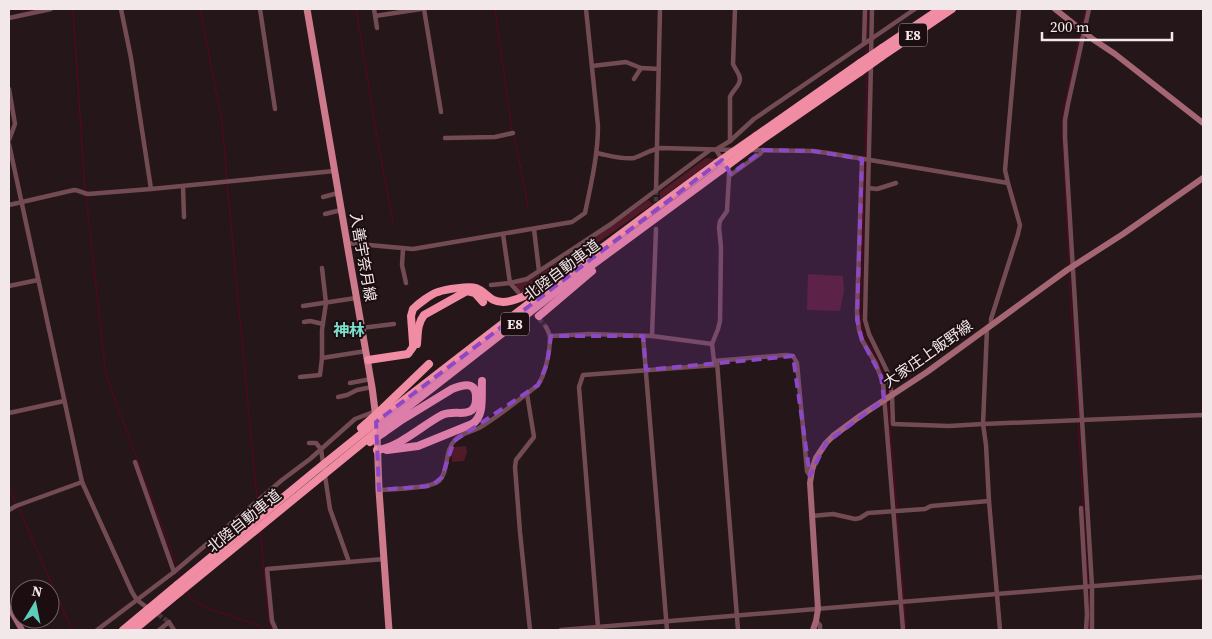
<svg xmlns="http://www.w3.org/2000/svg" width="1212" height="639" font-family="'Source Serif 4','Noto Sans JP',serif">
<style>
.green{fill:#501a29}
.lines{fill:none;stroke-linecap:round;stroke-linejoin:round}
.stream{stroke:#5f0227;stroke-width:1}
.street-tunnel{stroke:#443538;stroke-width:4.5;stroke-dasharray:4.5 2;stroke-linecap:butt}
.street{stroke:#734b53;stroke-width:4.5}
.secondary{stroke:#a56673;stroke-width:6}
.primary{stroke:#cd7a8c;stroke-width:7}
.highway{stroke:#f08ca3;stroke-width:8}
.highway-bridge{stroke:#f08ca3;stroke-width:8}
.marked{fill:#8d48c5;fill-opacity:0.2;stroke:#8d48c5;stroke-width:4;stroke-dasharray:10 6;stroke-linejoin:round}
.labels{text-anchor:middle;stroke-width:4;stroke-linejoin:round;paint-order:stroke}
.shield{fill:#1b0d10;stroke:#b2a6a8;stroke-width:1}
.shield-label{font-size:14px;font-weight:bold;fill:#f2e7e9}
.street-label{font-size:15px;fill:#f2e7e9;stroke:#1b0d10}
.neighbourhood-label{font-size:16px;font-weight:bold;fill:#7ae0cd;stroke:#1b0d10}
</style>
<rect width="100%" height="100%" fill="#251619"/>
<g class="green">
<polygon points="706,158 715,159 660,199 660,192"/>
<polygon points="648,200 653,204 590,248 590,241"/>
<polygon points="579,248 581,249 582,253 567,265 521,294 515,286 516,284 531,280"/>
<polygon points="808,274 843,276 844,291 840,311 807,310"/>
<polygon points="466,446 467,452 464,461 452,462 451,450 453,447"/>
</g>
<g class="lines">
<g class="stream">
<polyline points="21,9 22,12 38,9"/>
<polyline points="73,9 85,191"/>
<polyline points="200,9 222,122 227,179"/>
<polyline points="356,9 377,137 393,222"/>
<polyline points="495,9 512,132"/>
<polyline points="1082,27 1086,9"/>
<polyline points="867,38 868,9"/>
<polyline points="867,53 867,45"/>
<polyline points="867,70 861,313 862,328 865,338 876,358 882,371 887,395"/>
<polyline points="514,136 518,154 528,206"/>
<polyline points="227,183 257,498"/>
<polyline points="86,195 106,375 177,567"/>
<polyline points="1069,265 1062,127 1064,109 1080,34"/>
<polyline points="1069,272 1078,417"/>
<polyline points="888,402 897,510"/>
<polyline points="1078,421 1088,585"/>
<polyline points="9,487 16,504"/>
<polyline points="258,502 259,513"/>
<polyline points="18,507 72,630"/>
<polyline points="897,514 904,600"/>
<polyline points="260,532 269,618 272,630"/>
<polyline points="178,571 181,579"/>
<polyline points="1088,589 1089,612"/>
<polyline points="187,591 191,598 206,608 260,626 264,630"/>
<polyline points="904,604 906,630"/>
<polyline points="1089,630 1089,616"/>
</g>
<g class="street-tunnel">
<polyline points="656,208 656,191"/>
<polyline points="531,309 546,327"/>
<polyline points="153,611 169,622"/>
</g>
<g class="street">
<polyline points="121,9 131,58 151,189"/>
<polyline points="260,9 275,109"/>
<polyline points="374,9 377,28"/>
<polyline points="424,9 441,112"/>
<polyline points="1089,9 1068,104 1065,120 1065,137 1092,586 1092,630"/>
<polyline points="375,16 421,9"/>
<polyline points="9,18 51,9"/>
<polyline points="864,43 865,9"/>
<polyline points="871,57 872,9"/>
<polyline points="871,64 865,320 869,334 887,371 892,395 893,424 949,426 983,424 1203,415"/>
<polyline points="592,66 626,62 641,68"/>
<polyline points="634,79 641,68 659,69"/>
<polyline points="9,89 15,124 9,140"/>
<polyline points="445,138 495,137 513,133"/>
<path d="M730,141V97C733,89 743,84 739,75C737,71 735,68 733,64L735,9"/>
<polyline points="9,144 82,482 132,592 137,600 145,606"/>
<polyline points="717,149 730,141 754,119 915,9"/>
<polyline points="716,150 729,170 729,176 727,211 720,221 719,227 721,248 720,321 718,329 712,344 714,361 786,355 793,356 797,363 807,471 810,476"/>
<polyline points="749,150 813,151 828,153 1008,183"/>
<path d="M596,153C608,155 622,160 634,158C643,155 652,149 661,148L734,150"/>
<polyline points="862,159 857,311 859,330 862,340 876,364 883,383 903,630"/>
<polyline points="729,176 760,154 763,150"/>
<polyline points="183,186 184,217"/>
<polyline points="868,188 877,189 896,183"/>
<polyline points="656,191 660,9"/>
<polyline points="323,197 338,193"/>
<path d="M9,205L74,190C79,190 82,193 88,194L151,189L334,171"/>
<polyline points="325,214 341,210"/>
<polyline points="534,229 539,271"/>
<polyline points="503,234 510,283 518,292"/>
<path d="M347,243L413,249L572,222L585,213C591,184 598,155 598,126L586,9"/>
<polyline points="403,249 402,265 406,283"/>
<polyline points="322,268 326,303 322,330 322,358 366,351"/>
<polyline points="491,285 510,283 527,279 611,224 710,150"/>
<polyline points="9,286 38,280"/>
<polyline points="303,306 356,298"/>
<polyline points="304,322 310,321 323,324"/>
<polyline points="991,325 991,319 1018,234 1020,225 1008,183 1005,170 1019,9"/>
<polyline points="361,328 394,324"/>
<polyline points="987,329 983,424 986,445 989,501 1000,630"/>
<polyline points="551,336 590,334 652,336 712,344"/>
<polyline points="643,336 667,630"/>
<polyline points="652,336 656,229"/>
<polyline points="717,362 738,630"/>
<polyline points="300,377 320,375 322,358"/>
<polyline points="350,383 371,379"/>
<polyline points="527,394 534,437 516,460 515,467 520,532 530,630"/>
<polyline points="338,397 347,395 357,390 372,387"/>
<polyline points="9,413 64,401"/>
<polyline points="309,443 316,443 321,449 330,509 349,562"/>
<polyline points="135,462 174,572"/>
<path d="M379,490C391,489 430,489 439,481C449,472 444,451 455,440C461,433 471,432 479,428C499,416 519,400 538,385C545,375 550,352 550,338C550,334 548,331 546,327"/>
<polyline points="1081,508 1087,614 1086,630"/>
<polyline points="9,510 16,506 82,482"/>
<polyline points="812,516 833,514 855,519 860,518 868,513 925,509 931,506 989,501"/>
<polyline points="816,621 820,625 820,630"/>
<polyline points="598,627 579,387 583,375 717,365"/>
<polyline points="97,630 174,572 282,480 310,459 355,419 376,411"/>
<polyline points="159,630 169,622 174,630"/>
<polyline points="276,630 272,621 267,569 384,559"/>
<polyline points="561,630 1203,577"/>
</g>
<g class="secondary">
<polyline points="1055,9 1094,40 1115,54 1203,123"/>
<polyline points="9,607 22,630"/>
<polyline points="813,630 816,621 818,609 810,483 812,470 816,458 826,443 833,436 860,416 927,372 1067,270 1123,234 1203,178"/>
</g>
<g class="primary">
<polyline points="307,9 349,255 372,387 376,418"/>
<polyline points="377,433 379,490 389,630"/>
</g>
<g class="highway">
<polyline points="882,48 940,9"/>
<polyline points="881,57 952,9"/>
<polyline points="756,136 860,63"/>
<polyline points="760,141 860,72"/>
<polyline points="539,316 592,271"/>
<path d="M417,344C418,334 417,324 424,315L467,291L475,293L483,302"/>
<path d="M368,360L408,354L413,347V343L411,316L413,309C418,304 431,294 438,292C446,289 469,286 476,288C487,292 489,302 503,302C524,301 543,284 561,273"/>
<polyline points="380,411 429,364"/>
<path d="M381,418C492,331 603,246 717,163"/>
<polyline points="382,427 554,293 721,170"/>
<path d="M377,450C400,447 421,426 442,415C453,410 465,416 472,410C475,407 476,403 476,399C477,381 464,384 452,389L403,419L383,433"/>
<path d="M387,450L418,446L472,424C485,416 481,396 482,381"/>
<polyline points="123,630 177,585"/>
<polyline points="134,630 180,592"/>
</g>
<g class="highway-bridge">
<polyline points="860,63 882,48"/>
<polyline points="860,72 881,57"/>
<polyline points="717,163 756,136"/>
<polyline points="721,170 760,141"/>
<polyline points="361,428 380,411"/>
<polyline points="370,442 383,433"/>
<polyline points="177,585 314,472 381,418"/>
<polyline points="180,592 382,427"/>
</g>
</g>
<path class="marked" d="M763,150L813,151L862,159L857,320L862,340L881,376L884,400L826,443L810,476L793,356L646,370L643,336H551L547,364L538,385L454,441L442,477L431,486L379,490L376,422L722,160L731,174Z"/>
<g class="labels">
<g class="shield">
<rect x="899" y="23.5" width="28" height="23" rx="4"/>
<rect x="501" y="312.5" width="28" height="23" rx="4"/>
</g>
<g class="shield-label">
<text x="913" y="40">E8</text>
<text x="515" y="329">E8</text>
</g>
<g class="street-label">
<text transform="translate(363 257) rotate(80)" y="5">入善宇奈月線</text>
<text transform="translate(562 270) rotate(-37)" y="5">北陸自動車道</text>
<text transform="translate(928 354) rotate(-35)" y="5">大家庄上飯野線</text>
<text transform="translate(244 521) rotate(-39)" y="5">北陸自動車道</text>
</g>
<g class="neighbourhood-label">
<text x="349" y="336">神林</text>
</g>
</g>
<rect width="1212" height="639" fill="none" stroke="#f2e7e9" stroke-width="20"/>
<g transform="translate(35 604) rotate(10)"><circle r="24" fill="#1b0d10" stroke="#716467"/>
<path d="M0-4L9 19L0 12L-9 19Z" fill="#5cceba"/>
<text y="-8" font-size="14" font-weight="bold" text-anchor="middle" fill="#f2e7e9">N</text>
</g>
<path d="M1042 32v8h130v-8" fill="none" stroke="#f2e7e9" stroke-width="2.5"/>
<text x="1050" y="32" font-size="15" fill="#f2e7e9" stroke="#1b0d10" stroke-width="4" paint-order="stroke">200 m</text>
</svg>
